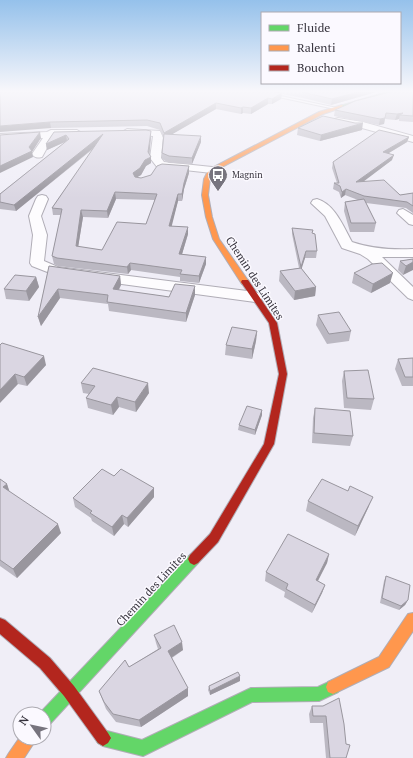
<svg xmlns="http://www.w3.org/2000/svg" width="413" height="758" font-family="'PT Serif',serif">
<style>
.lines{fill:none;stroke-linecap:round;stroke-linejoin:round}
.lane-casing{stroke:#b0adb6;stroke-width:2}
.street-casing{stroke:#b0adb6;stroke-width:2}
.fast-casing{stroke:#b0adb6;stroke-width:2}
.slow-casing{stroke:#b0adb6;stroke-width:2}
.jam-casing{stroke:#b0adb6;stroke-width:2}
.lane{fill:#fdfcfe;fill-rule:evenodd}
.street{fill:#fdfcfe;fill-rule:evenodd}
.fast{fill:#63d668;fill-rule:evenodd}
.slow{fill:#ff974d;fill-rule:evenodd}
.jam{fill:#b3261e;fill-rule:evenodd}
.wall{fill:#bbb8c2;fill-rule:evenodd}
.shaded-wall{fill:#99969e}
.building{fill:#dad6e2;stroke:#99969e;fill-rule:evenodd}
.labels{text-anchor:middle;stroke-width:3;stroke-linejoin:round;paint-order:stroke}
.far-poi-label{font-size:9px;fill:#36333d;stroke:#fbf9ff;text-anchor:start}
.street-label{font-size:11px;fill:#36333d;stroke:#fbf9ff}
</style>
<rect width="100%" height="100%" fill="#f0eef7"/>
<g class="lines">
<defs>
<polygon id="lane" points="255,92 262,92 337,108 335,109"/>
<g id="street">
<polygon points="338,118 363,122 413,136 413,142 362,128 335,123 333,121 335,119"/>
<polygon points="127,129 160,131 163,137 161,158 164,162 212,167 217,170 212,173 157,167 150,158 153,136 124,134 122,132"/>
<path d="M51,130H77L82,133L77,136L53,137L42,157C37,158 35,158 32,154L43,138L0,140V134L47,132Z"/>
<polygon points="42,195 46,196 48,199 41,216 47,235 44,261 58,267 255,292 260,294 263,297 260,300 255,302 55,275 32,266 30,263 33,235 29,216 36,199 38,196"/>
<path d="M317,199C335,204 344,228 352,242C373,249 392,250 413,249V257H382L413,287V300L408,298L368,259L360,254L342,248L325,216L311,203L313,200Z"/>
<polygon points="403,209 413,215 413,225 409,224 397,213 399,210"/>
</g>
<g id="fast">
<polygon points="387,92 393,92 344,107 340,106"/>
<polygon points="194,553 198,555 200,559 198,563 49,725 44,727 44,714 39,714 190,555"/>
<polygon points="333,680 338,682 340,687 338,692 319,701 252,702 143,756 103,746 98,743 95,738 98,733 103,730 142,740 251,688 318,687"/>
</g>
<g id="slow">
<polygon points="342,105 344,107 323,114 218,169 211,175 210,179 208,195 212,217 219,239 249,282 245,284 242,284 213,239 206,217 202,195 204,179 207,173 214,167 319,112"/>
<polygon points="413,613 413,631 389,667 333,694 328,692 326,687 328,682 379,657 408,614"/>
<polygon points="20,737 37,738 24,758 6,758 9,753"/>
</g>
<g id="jam">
<polygon points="242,280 248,280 277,323 287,374 274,444 218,542 198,563 194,565 190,563 188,559 190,555 210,534 264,444 279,374 269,323 241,282"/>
<polygon points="0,618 5,620 50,658 74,686 108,733 111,738 108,743 103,746 98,743 64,696 40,668 0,634"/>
</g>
</defs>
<use href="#lane" class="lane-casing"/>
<use href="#street" class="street-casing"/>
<use href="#fast" class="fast-casing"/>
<use href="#slow" class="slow-casing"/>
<use href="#jam" class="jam-casing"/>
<use href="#lane" class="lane"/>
<use href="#street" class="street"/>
<use href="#fast" class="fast"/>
<use href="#slow" class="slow"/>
<use href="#jam" class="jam"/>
</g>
<g class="wall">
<polygon points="0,92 376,92 331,105 303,98 282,94 281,99 272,104 268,104 251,114 243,113 241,114 216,109 172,134 201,142 192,164 169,163 162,159 162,153 163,138 160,130 147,126 51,128"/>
<polygon points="413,92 413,122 399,121 399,119 395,120 385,119 384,124 379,125 334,116 335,110"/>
<polygon points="298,128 362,130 320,141 297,135"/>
<path d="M54,132L151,137L149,154L151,157V163L146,166L141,175L137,177L141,178L189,173L184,189L182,201H178L171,226L188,234L182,254L206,257V264L199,283L180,281V277L131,270L128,274L58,266L54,264L52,256L61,215H53L52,208L93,149L16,211L0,209V194L65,142L47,150L46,144ZM116,199L155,200L146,224L102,250L78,247L83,217L108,218Z"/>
<polygon points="409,137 407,142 389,153 392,160 363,181 400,195 413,193 413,213 406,208 366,203 376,223 374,232 350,232 344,211 345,202 358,200 345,195 341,198 339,192 333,189 334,183 337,183 332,168 333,162"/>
<polygon points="292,228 312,233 317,251 316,258 305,258 301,268 316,287 315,296 294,300 279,281 280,271 299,268 292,234"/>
<polygon points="413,259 403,275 398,270 400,261"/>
<polygon points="49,266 120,276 121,285 119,290 169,297 195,295 186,322 109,311 108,304 60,298 41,326 38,317"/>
<polygon points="354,273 390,283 371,293 352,283"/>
<polygon points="36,277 39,287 29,301 6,299 4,289"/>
<polygon points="318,315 351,331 349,341 327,344 316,325"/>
<polygon points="257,331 256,341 252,359 225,355 226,345"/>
<polygon points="0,345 46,365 27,386 18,384"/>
<polygon points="413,358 413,386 402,386 395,369 398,359"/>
<polygon points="344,371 374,399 371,410 344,408 342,381"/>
<polygon points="81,383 149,393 136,412 119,407 113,415 88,408 86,398 89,394 83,393"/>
<polygon points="315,408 353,436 350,446 312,443 313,418"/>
<polygon points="262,410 262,415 255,435 238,430 239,425"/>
<polygon points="114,476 154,488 154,497 128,527 124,524 114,536 92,521 91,518 75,507 73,498"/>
<polygon points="0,479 7,484 9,491 61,533 17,578 0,566"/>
<polygon points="308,501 369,506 355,536 306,511"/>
<polygon points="329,554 327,563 318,581 325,585 322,593 312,613 284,597 285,592 265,581 266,572"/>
<polygon points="386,576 408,600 405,605 399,610 380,603 384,581"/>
<polygon points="154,635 183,650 172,658 188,696 141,727 116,722 106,709 99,691 129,667 158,649 156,643"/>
<polygon points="240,681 210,695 208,690 209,686"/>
<polygon points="312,706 323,706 346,744 346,758 326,758 323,723 310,723 309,714"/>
</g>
<g class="shaded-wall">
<polygon points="358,92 376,92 331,105 332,99"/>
<polygon points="282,93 281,99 272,104 272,99"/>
<polygon points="268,98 268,104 251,114 251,108"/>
<polygon points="216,103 216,109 164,139 164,133"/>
<polygon points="243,107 243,113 241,114 241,108"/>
<polygon points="403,113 400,115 399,119 395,120 397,114"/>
<polygon points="385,118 384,124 379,125 380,119"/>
<polygon points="50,122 51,128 0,132 0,126"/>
<polygon points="363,123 362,130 320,141 321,135"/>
<polygon points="151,131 151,137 149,158 148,152"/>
<polygon points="40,132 41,138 32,152 33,157 0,173 0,166 29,147"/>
<polygon points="103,134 103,140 16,211 14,205"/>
<polygon points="66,135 67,141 47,150 46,144"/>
<polygon points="201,136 201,142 192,164 192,158"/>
<polygon points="409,137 407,142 382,157 383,152"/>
<polygon points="394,155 392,160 355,188 356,182"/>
<polygon points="151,157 151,163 146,166 141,175 134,179 133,173 145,160"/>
<polygon points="189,166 189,173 184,189 182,201 182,194 184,183"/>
<polygon points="346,189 345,195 341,198 342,192"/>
<polygon points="115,192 116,199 108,218 107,211"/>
<polygon points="178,194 178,201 170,233 169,226"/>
<polygon points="81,210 83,217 77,254 76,246"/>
<polygon points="188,227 188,234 180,261 179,254"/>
<polygon points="306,251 305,258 300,274 301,267"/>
<polygon points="206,257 206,264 199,283 199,276"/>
<polygon points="413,262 413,270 403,275 406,266"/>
<polygon points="130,263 131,270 128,274 127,267"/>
<polygon points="393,273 390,283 371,293 373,284"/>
<polygon points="120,276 121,285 114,298 113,289"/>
<polygon points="36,277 39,287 29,301 26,291"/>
<polygon points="195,286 195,295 186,322 186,313"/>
<polygon points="316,287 315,296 294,300 295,291"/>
<polygon points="58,289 60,298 41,326 38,317"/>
<polygon points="257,331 256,341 252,359 252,349"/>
<polygon points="44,356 46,365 27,386 24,377"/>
<polygon points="15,374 18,384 0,403 0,390"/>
<polygon points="148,383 149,393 136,412 135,402"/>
<polygon points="117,397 119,407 113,415 111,405"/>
<polygon points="262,410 262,415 255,435 255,430"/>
<polygon points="7,484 10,493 3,487"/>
<polygon points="154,488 154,497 128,527 127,518"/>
<polygon points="373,497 369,506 355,536 358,526"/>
<polygon points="122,515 124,524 114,536 112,527"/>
<polygon points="58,524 61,533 17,578 13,569"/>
<polygon points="329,554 327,563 314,588 316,580"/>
<polygon points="325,585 322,593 312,613 315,605"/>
<polygon points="408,600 405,605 399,610 401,606"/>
<polygon points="182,642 183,650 169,659 168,651"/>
<polygon points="240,676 240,681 210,695 210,691"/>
<polygon points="188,688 188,696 141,727 139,720"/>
</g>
<g class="building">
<polygon points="0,92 273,92 282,93 272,99 268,98 251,108 243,107 241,108 216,103 164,133 160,123 147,120 50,122 0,126"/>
<polygon points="302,92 358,92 332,99"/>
<polygon points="390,92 413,92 413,116 400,115 403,113 397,114 386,113 385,118 380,119 335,110 355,101"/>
<polygon points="323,116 355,123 363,123 321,135 298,128"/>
<path d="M146,130L151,131L148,152L151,157L145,160L140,168L133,173L135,177L141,178L151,175L157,166L162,164L189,166L184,183L182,194H178L169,226L188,227L179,254L206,257L199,276L180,274L182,270L130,263L127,267L57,258L52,256L62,209L52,208L103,134L14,205L0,202V194L69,139L66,135L46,144L54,132ZM115,192L157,194L146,224L117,222L102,250L76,246L81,210L107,211Z"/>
<polygon points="379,130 409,137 383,152 394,155 356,182 384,180 400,195 413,193 413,206 407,202 364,196 346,189 342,192 340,186 334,183 339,183 333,162"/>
<polygon points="40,132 29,147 32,151 0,166 0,135"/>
<polygon points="164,134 201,136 192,158 169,156 162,153"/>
<polygon points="364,199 376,223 351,223 345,202"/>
<polygon points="292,228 313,230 312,233 315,234 317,251 306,251 301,267"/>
<polygon points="413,259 413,262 406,266 400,261"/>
<polygon points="382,263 393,273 373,284 354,273 372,264"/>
<polygon points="49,266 120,276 113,289 163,296 169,297 175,284 195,286 186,313 107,302 108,295 58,289 38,317"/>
<polygon points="301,268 316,287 295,291 280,271"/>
<polygon points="15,275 36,277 26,291 4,289"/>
<polygon points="339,312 351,331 329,334 318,315"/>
<polygon points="232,327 257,331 252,349 226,345"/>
<polygon points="2,343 44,356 24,377 15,374 0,390 0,345"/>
<polygon points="413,358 413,377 405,377 398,359"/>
<polygon points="93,368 148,383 135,402 117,397 111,405 86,398 95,386 81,383"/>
<polygon points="368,370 374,399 347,398 344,371"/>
<polygon points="247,406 262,410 255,430 239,425"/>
<polygon points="315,408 350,411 353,436 314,433"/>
<polygon points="102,469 114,476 121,469 154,488 127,518 122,515 112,527 90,513 92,511 73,498"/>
<polygon points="0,479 7,484 3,487 58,524 13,569 0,560"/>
<polygon points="322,479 348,491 350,486 373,497 358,526 308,501"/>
<polygon points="288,534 329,554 316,580 325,585 315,605 286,589 288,584 266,572"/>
<polygon points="386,576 410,585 408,600 401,606 382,598"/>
<polygon points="174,625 182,642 168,651 188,688 139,720 113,714 104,702 99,691 125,660 129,667 161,648 154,635"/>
<polygon points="238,672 240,676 210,691 209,686"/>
<polygon points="339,698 344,724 346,744 350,745 346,758 330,758 326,716 313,716 312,706 323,706"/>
</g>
<linearGradient id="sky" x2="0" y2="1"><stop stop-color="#95c1eb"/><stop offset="0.46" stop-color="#f8f7fb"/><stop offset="1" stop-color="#f8f7fb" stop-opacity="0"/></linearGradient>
<rect width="413" height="198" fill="url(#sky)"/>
<defs>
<symbol id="bus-pin" viewBox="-11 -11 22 30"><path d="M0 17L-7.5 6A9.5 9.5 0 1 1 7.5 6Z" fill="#77747e" stroke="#fbf9ff"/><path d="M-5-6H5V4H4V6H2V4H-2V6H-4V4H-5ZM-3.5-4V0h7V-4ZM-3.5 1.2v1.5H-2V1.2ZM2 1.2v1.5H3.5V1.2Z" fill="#fff"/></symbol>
</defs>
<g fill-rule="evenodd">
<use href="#bus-pin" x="207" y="164" width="22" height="30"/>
</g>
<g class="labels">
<g class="far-poi-label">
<text x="232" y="178">Magnin</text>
</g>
<g class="street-label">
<text transform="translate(255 278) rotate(57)" y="4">Chemin des Limites</text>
<text transform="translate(151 589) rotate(-47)" y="4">Chemin des Limites</text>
</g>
</g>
<rect x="261" y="12" width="140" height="72" fill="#fbf9ff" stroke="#acaab1"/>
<rect x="269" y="25" width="20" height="6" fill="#63d668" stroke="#acaab1"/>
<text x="297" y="32" font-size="12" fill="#36333d">Fluide</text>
<rect x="269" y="45" width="20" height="6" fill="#ff974d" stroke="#acaab1"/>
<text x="297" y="52" font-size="12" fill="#36333d">Ralenti</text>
<rect x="269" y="65" width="20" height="6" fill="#b3261e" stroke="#acaab1"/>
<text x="297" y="72" font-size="12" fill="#36333d">Bouchon</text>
<g transform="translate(32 726) rotate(303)"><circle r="19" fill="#fbf9ff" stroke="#acaab1"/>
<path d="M0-3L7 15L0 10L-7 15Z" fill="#77747e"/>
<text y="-6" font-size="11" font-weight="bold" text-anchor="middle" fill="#36333d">N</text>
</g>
</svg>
